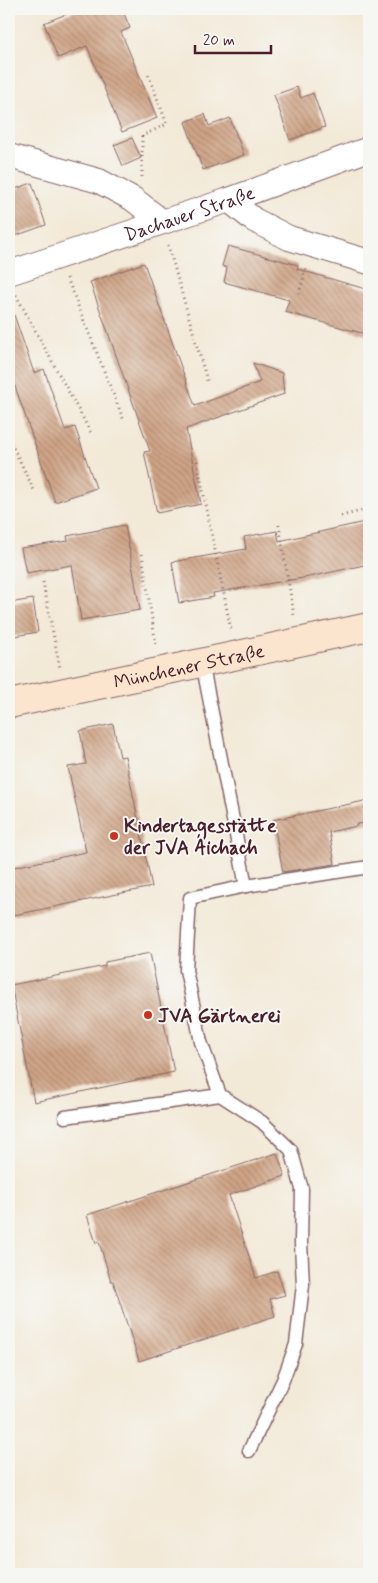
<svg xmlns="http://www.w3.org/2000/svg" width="378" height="1583" font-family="Mynerve,sans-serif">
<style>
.building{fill:url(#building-back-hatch)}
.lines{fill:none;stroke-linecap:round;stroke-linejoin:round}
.lane-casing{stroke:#856667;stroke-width:15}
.street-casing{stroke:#856667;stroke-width:26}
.secondary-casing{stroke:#856667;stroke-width:30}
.path{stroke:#856667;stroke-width:3;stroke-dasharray:1 4;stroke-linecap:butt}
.lane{stroke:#fff;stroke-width:12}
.street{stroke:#fff;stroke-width:24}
.secondary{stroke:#fbe5cf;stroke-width:28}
.poi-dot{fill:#c8321e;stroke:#f6f6f2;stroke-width:2}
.labels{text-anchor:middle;stroke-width:4;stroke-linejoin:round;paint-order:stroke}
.street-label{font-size:19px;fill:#4a1f2b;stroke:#f6f6f2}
.poi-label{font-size:19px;font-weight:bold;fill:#4a1f2b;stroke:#f6f6f2;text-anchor:start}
</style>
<defs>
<pattern id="building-back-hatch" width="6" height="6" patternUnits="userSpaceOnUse" patternTransform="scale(1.25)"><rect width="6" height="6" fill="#cfa486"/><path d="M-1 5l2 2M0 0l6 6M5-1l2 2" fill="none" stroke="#aa856e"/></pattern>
</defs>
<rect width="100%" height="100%" fill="#f6f6f2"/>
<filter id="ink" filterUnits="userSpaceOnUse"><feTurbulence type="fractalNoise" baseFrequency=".02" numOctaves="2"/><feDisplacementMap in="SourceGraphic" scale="10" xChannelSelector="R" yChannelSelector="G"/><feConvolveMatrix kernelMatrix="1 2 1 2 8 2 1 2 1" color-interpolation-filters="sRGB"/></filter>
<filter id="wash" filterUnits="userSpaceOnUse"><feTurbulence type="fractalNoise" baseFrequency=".0096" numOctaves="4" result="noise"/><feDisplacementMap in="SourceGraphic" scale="20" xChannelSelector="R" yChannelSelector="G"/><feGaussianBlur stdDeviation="1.12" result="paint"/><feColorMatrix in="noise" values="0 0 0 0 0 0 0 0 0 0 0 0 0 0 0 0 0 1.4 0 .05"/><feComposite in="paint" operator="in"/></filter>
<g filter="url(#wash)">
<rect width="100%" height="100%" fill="#f3e9d7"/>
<g id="blocks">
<g class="building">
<polygon points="79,9 122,9 130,28 121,32 157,118 122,132 87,46 58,58 44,23"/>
<polygon points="297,87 301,98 313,93 325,127 290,140 274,95"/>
<polygon points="205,114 209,126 230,118 244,155 203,170 185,122"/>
<polygon points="132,138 141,158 123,166 114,145"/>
<polygon points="32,183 46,225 9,238 9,191"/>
<polygon points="228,246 298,265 297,269 369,290 369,335 285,312 289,300 224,282 227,268 222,266"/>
<polygon points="144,263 195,406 260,382 253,363 282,373 284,394 186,429 201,504 157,513 144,452 150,451 90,282"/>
<polygon points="12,309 34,373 44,369 65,430 75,427 96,488 55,502 9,369 9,310"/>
<polygon points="369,521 369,564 309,577 213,593 214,597 179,603 172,562 246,549 244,537 277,531 279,541"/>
<polygon points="125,525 140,610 81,620 72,565 26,573 21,548 68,541 67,536"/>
<polygon points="33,599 38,632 9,637 9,603"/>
<polygon points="113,724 120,757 125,756 152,887 9,916 9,868 86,852 68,767 86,764 80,731"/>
<polygon points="369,800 369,823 356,824 357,826 329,832 335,864 283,872 273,820"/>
<polygon points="150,953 174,1072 34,1102 11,985 105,966 105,962"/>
<polygon points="277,1153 285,1176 229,1195 256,1278 277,1271 285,1295 270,1299 275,1316 139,1361 113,1281 111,1281 99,1242 96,1243 87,1215"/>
</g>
</g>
</g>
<g filter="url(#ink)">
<use href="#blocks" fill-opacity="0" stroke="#856667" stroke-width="1"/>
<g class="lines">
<defs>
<g id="lane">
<polyline points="202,662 246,886 190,898 186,970 201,1042 220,1095 262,1122 291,1150 302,1189 301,1243 303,1285 296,1344 283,1380 249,1451"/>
<polyline points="246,886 369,867"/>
<polyline points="65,1117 220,1095"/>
</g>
<g id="street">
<polyline points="9,156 99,181 133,199 161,221"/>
<polyline points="229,200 254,220 289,238 369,262"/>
<path id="s1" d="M9,273L229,200L369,149"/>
</g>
<g id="secondary">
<path id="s2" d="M9,704L369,627"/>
</g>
</defs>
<use href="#lane" class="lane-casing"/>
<use href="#street" class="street-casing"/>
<use href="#secondary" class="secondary-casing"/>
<g class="path">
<polyline points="142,177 142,136 167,124 148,74"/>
<polyline points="168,245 208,384"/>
<polyline points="67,278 124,421"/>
<polyline points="299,294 306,268"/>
<polyline points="16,295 91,433"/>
<polyline points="9,439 34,490"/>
<polyline points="197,461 231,630"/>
<polyline points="9,478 13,486"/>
<polyline points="341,516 369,509"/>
<polyline points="279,525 294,616"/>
<polyline points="142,554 156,645"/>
<polyline points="43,582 60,668"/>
</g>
<use href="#lane" class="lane"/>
<use href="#street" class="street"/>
<use href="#secondary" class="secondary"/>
</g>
</g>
<g class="poi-dot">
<circle cx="114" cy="836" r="5"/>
<circle cx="148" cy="1015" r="5"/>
</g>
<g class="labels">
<g class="street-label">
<text dy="7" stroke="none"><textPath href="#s1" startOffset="190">Dachauer Straße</textPath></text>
<text dy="7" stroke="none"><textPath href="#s2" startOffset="184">Münchener Straße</textPath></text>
</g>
<g class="poi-label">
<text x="124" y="832">Kindertagesstätte<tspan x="124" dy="22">der JVA Aichach</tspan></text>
<text x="158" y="1022">JVA Gärtnerei</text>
</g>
</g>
<rect width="378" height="1583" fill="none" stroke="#f6f6f2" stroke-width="30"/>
<path d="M195 45v8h76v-8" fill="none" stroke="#4a1f2b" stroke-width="2.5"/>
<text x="203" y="45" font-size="15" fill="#4a1f2b" stroke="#f6f6f2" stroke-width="4" paint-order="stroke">20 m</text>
</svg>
